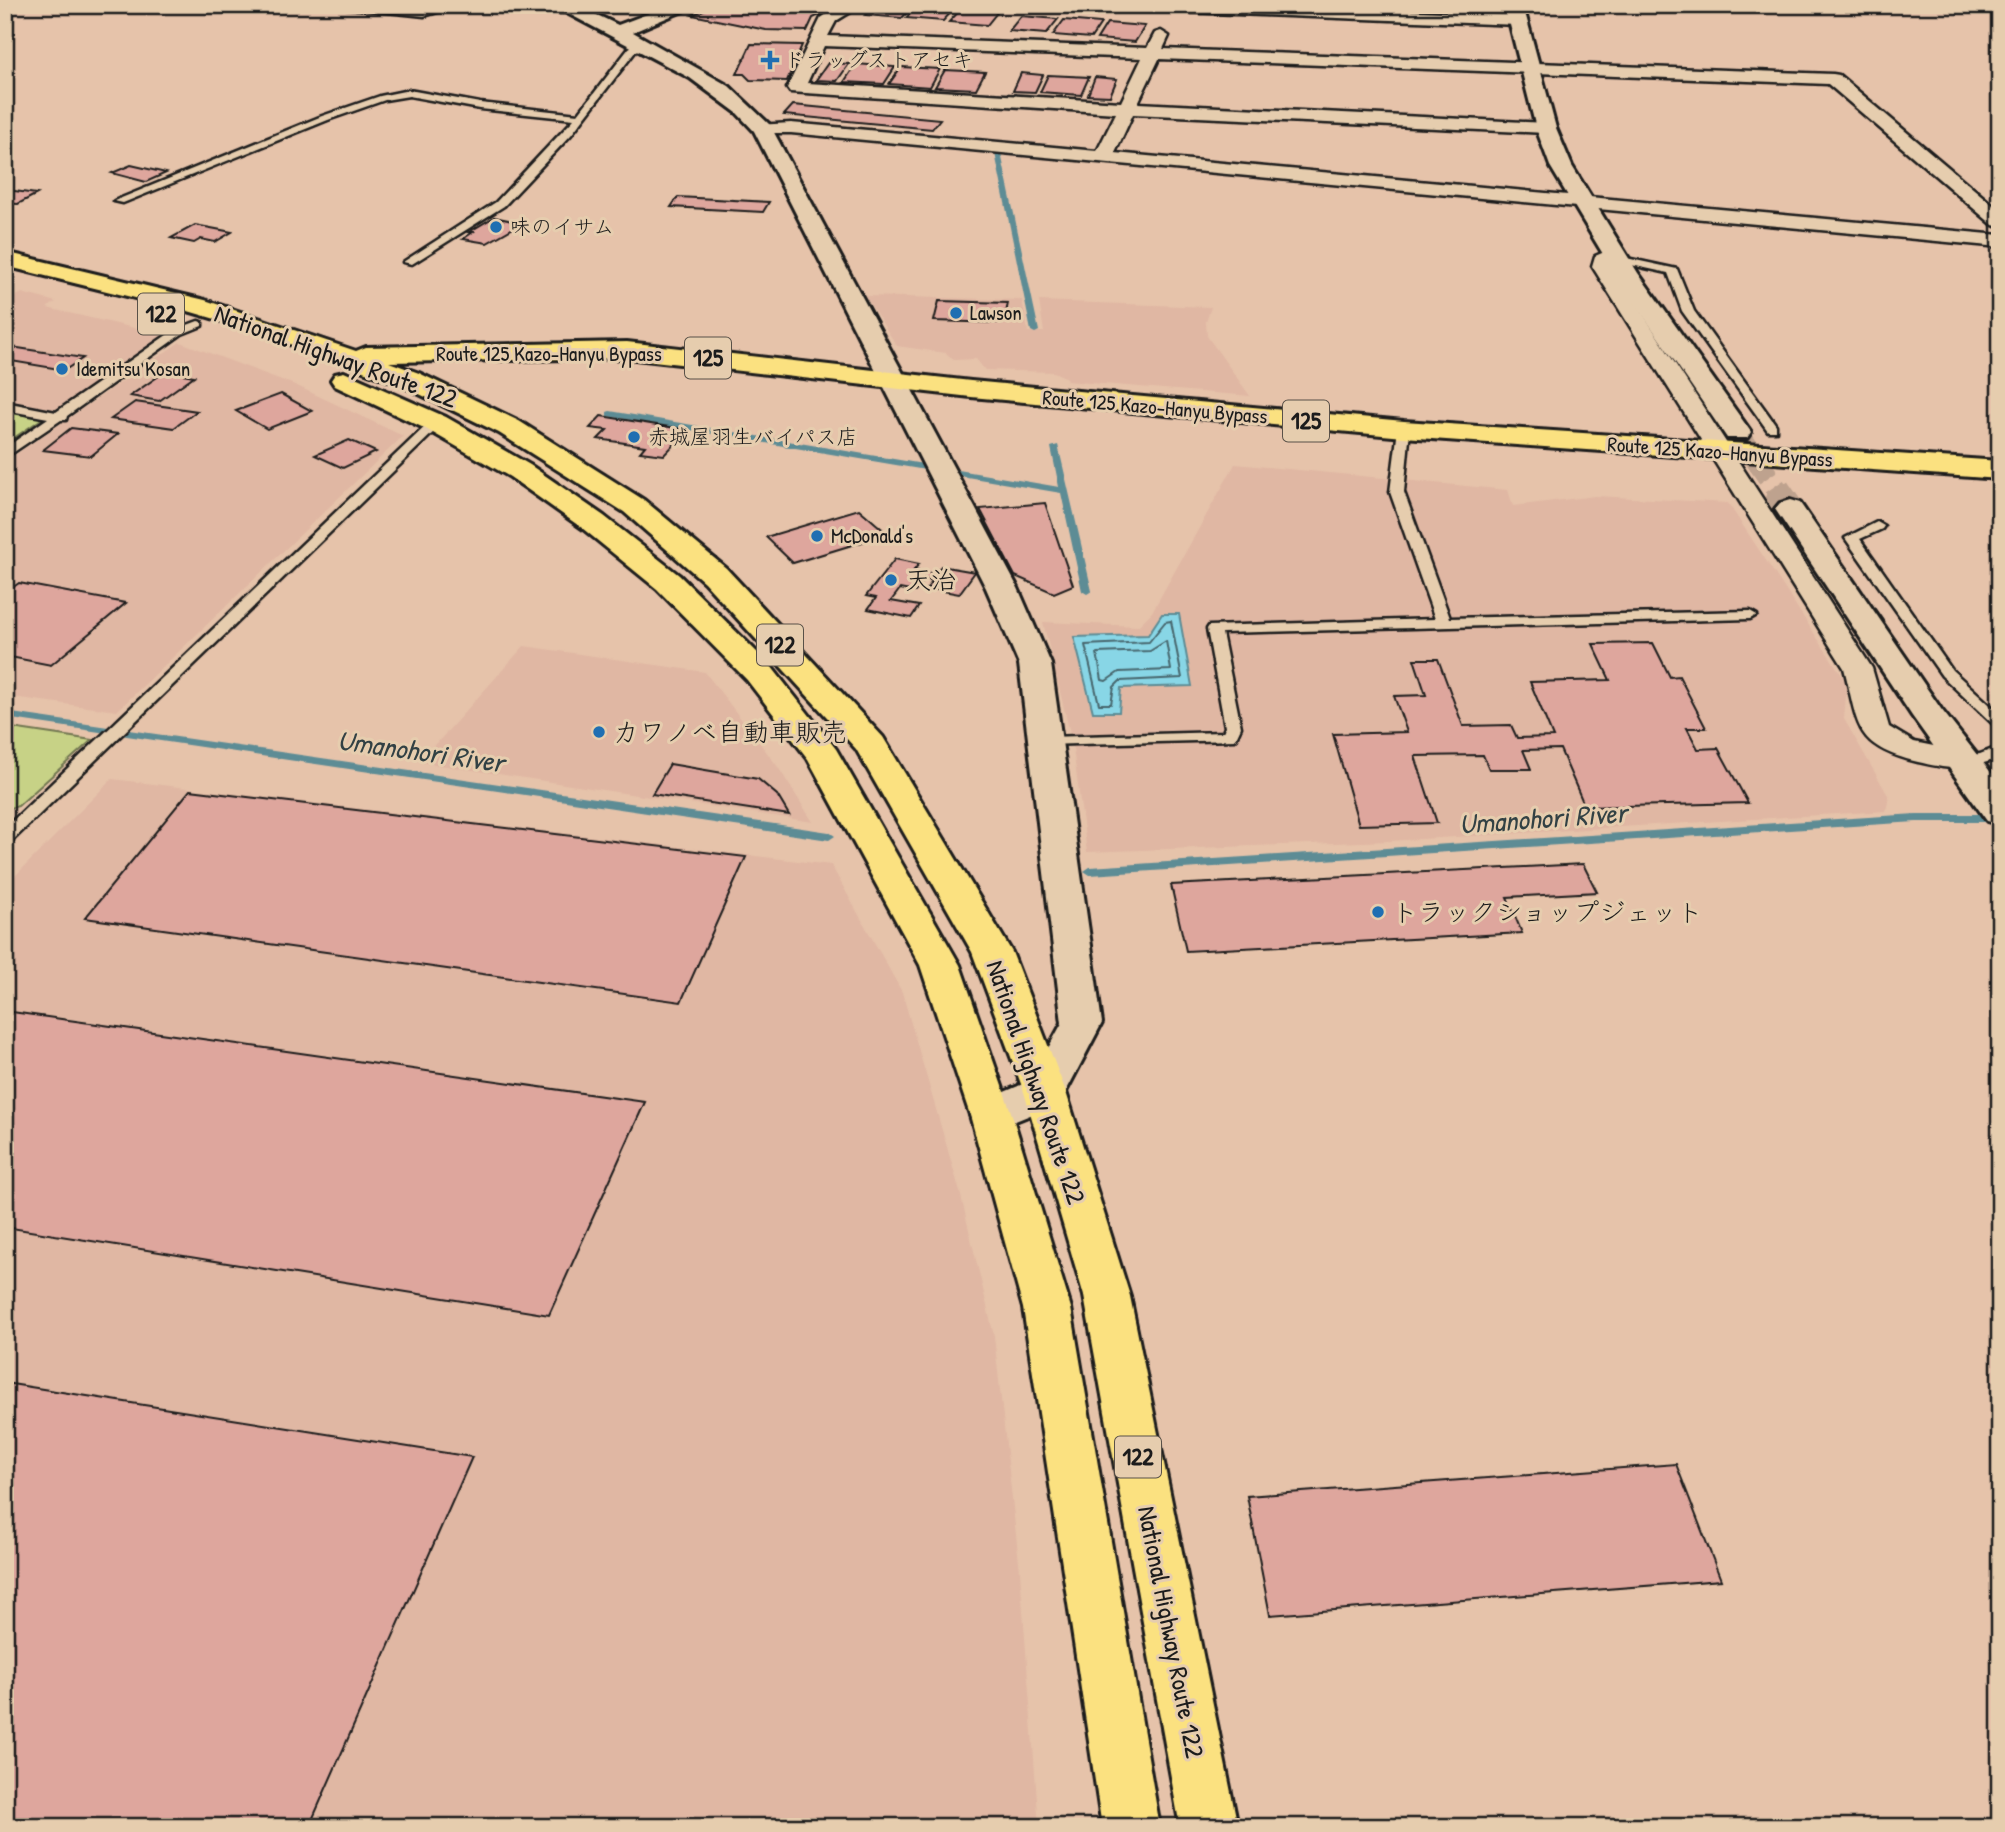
<svg xmlns="http://www.w3.org/2000/svg" width="2005" height="1832" font-family="'Patrick Hand','Klee One',sans-serif">
<style>
.built{fill:#e0b7a3}
.green{fill:#c7d286;stroke:#727751;stroke-width:2}
.water{fill:#88d6e6;stroke:#5d8c95;stroke-width:2}
.lines{fill:none;stroke-linecap:round;stroke-linejoin:round}
.shore{stroke:#47666d;stroke-width:2}
.stream{fill:#5d8c95;fill-rule:evenodd}
.building{fill:#dea69d;stroke:#1c1c1c;stroke-width:2}
.street-tunnel-far1{stroke:#bea28e;stroke-width:22;stroke-dasharray:22 11;stroke-linecap:butt}
.street-tunnel{stroke:#bea28e;stroke-width:28;stroke-dasharray:28 14;stroke-linecap:butt}
.lane-casing{stroke:#1c1c1c;stroke-width:5}
.street-casing{stroke:#1c1c1c;stroke-width:5}
.secondary-casing{stroke:#1c1c1c;stroke-width:6}
.highway-casing{stroke:#1c1c1c;stroke-width:6}
.lane{fill:#e6cdae;fill-rule:evenodd}
.street{fill:#e6cdae;fill-rule:evenodd}
.secondary{fill:#e6cdae;fill-rule:evenodd}
.highway{fill:#fbe180;fill-rule:evenodd}
.poi-dot{fill:#1f6fb2;stroke:#e6cdae;stroke-width:2.5}
.labels{text-anchor:middle;stroke-width:6;stroke-linejoin:round;paint-order:stroke}
.far-poi-label{font-size:21px;fill:#1c1c1c;stroke:#e6cdae;text-anchor:start}
.far-street-label{font-size:21px;fill:#1c1c1c;stroke:#e6cdae}
.shield{fill:#e6cdae;stroke:#595148;stroke-width:2}
.shield-label{font-size:24px;font-weight:bold;fill:#1c1c1c}
.street-label{font-size:26px;fill:#1c1c1c;stroke:#e6cdae}
.poi-label{font-size:26px;fill:#1c1c1c;stroke:#e6cdae;text-anchor:start}
.water-label{font-size:28px;font-style:italic;fill:#324144;stroke:#e6cdae}
</style>
<rect width="100%" height="100%" fill="#e6c3aa"/>
<filter id="ink" filterUnits="userSpaceOnUse"><feTurbulence type="fractalNoise" baseFrequency=".0143" numOctaves="2"/><feDisplacementMap in="SourceGraphic" scale="14" xChannelSelector="R" yChannelSelector="G"/><feConvolveMatrix kernelMatrix="1 2 1 2 8 2 1 2 1" color-interpolation-filters="sRGB"/></filter>
<g filter="url(#ink)">
<g class="built">
<polygon points="22,293 56,302 47,308 165,335 58,412 5,403 5,302"/>
<polygon points="865,296 1022,300 1028,332 1044,332 1039,301 1211,307 1206,322 1207,336 1250,396 1066,381 1067,378 1054,372 985,370 976,359 954,360 946,353 897,346"/>
<polygon points="180,342 295,385 403,436 117,711 5,696 5,462"/>
<polygon points="1235,464 1508,490 1513,506 1595,496 1728,503 1847,683 1844,719 1889,797 1886,811 1389,841 1087,852 1072,741 1043,622 1138,626 1152,612"/>
<polygon points="524,646 705,672 778,767 813,822 420,762"/>
<polygon points="112,779 831,865 902,992 960,1192 994,1336 1020,1571 1039,1827 5,1827 5,886"/>
</g>
<g class="green">
<polygon points="5,411 43,418 5,444"/>
<polygon points="5,727 92,740 18,806 5,809"/>
</g>
<polygon class="water" points="1162,614 1179,614 1192,686 1121,688 1119,712 1093,712 1074,637 1148,635"/>
<g class="lines">
<g class="shore">
<polygon points="1171,621 1182,678 1120,681 1114,687 1111,704 1099,704 1085,645 1149,642 1165,622"/>
<polygon points="1166,641 1171,670 1119,672 1106,681 1102,680 1097,653 1150,651"/>
</g>
<g class="stream">
<polygon points="998,151 1001,153 1039,331 1035,333 1031,331 995,153"/>
<polygon points="610,411 1059,487 1051,447 1058,445 1092,591 1087,594 1082,591 1061,493 607,416 607,412"/>
<polygon points="5,712 829,832 835,836 829,840 5,718"/>
<polygon points="1916,814 2000,814 2000,822 1916,822 1090,875 1084,871 1090,867"/>
</g>
</g>
<g class="building">
<polygon points="715,5 779,5 822,14 813,18 807,31 766,30 692,15"/>
<polygon points="875,5 914,5 902,18 865,15"/>
<polygon points="919,5 941,5 956,7 943,21 906,18"/>
<polygon points="963,7 999,10 987,25 949,22"/>
<polygon points="1021,16 1058,19 1046,34 1009,31"/>
<polygon points="1064,20 1101,23 1091,38 1053,35"/>
<polygon points="1107,23 1145,26 1135,42 1097,39"/>
<polygon points="751,44 802,45 787,81 750,80 744,74 737,74"/>
<polygon points="828,63 849,64 837,81 816,80"/>
<polygon points="856,64 895,67 884,84 844,82"/>
<polygon points="901,67 940,69 930,87 889,84"/>
<polygon points="945,70 985,72 976,89 935,87"/>
<polygon points="1021,73 1043,75 1035,92 1013,91"/>
<polygon points="1048,75 1089,77 1081,95 1040,92"/>
<polygon points="1095,77 1117,79 1110,96 1088,95"/>
<polygon points="793,105 940,119 932,129 784,115"/>
<polygon points="131,165 166,173 146,182 112,173"/>
<polygon points="5,191 7,190 37,194 18,204 5,203"/>
<polygon points="678,197 769,202 763,212 671,207"/>
<polygon points="494,217 522,223 487,243 463,239 473,232 469,232"/>
<polygon points="195,225 232,232 215,242 201,239 194,243 171,238"/>
<polygon points="939,301 1008,303 1004,323 934,321"/>
<polygon points="5,346 83,358 65,370 5,360"/>
<polygon points="166,371 194,376 159,401 130,396"/>
<polygon points="281,394 312,411 267,429 236,411"/>
<polygon points="135,402 197,411 174,428 111,419"/>
<polygon points="601,416 688,430 664,455 640,452 645,446 598,439 607,430 590,428"/>
<polygon points="71,428 118,434 91,456 43,450"/>
<polygon points="349,440 376,452 343,468 315,455"/>
<polygon points="1045,503 1073,585 1054,593 1015,576 980,509"/>
<polygon points="859,509 888,534 793,563 766,537"/>
<polygon points="895,559 919,564 914,570 935,574 941,566 975,572 959,594 927,588 933,581 916,577 914,581 923,582 915,592 900,589 891,601 919,606 911,618 868,609 876,598 866,596"/>
<polygon points="19,583 126,603 51,665 5,656 5,593"/>
<polygon points="1653,643 1670,677 1679,676 1706,728 1687,728 1698,749 1718,748 1748,803 1585,807 1560,749 1523,750 1531,769 1489,769 1483,755 1415,756 1437,823 1359,825 1333,734 1407,732 1394,696 1426,695 1414,659 1438,659 1463,726 1511,725 1517,738 1553,737 1530,682 1610,680 1593,644"/>
<polygon points="670,764 758,779 777,795 789,815 652,794"/>
<polygon points="190,790 746,857 681,1002 85,918"/>
<polygon points="1583,864 1597,892 1507,897 1522,933 1186,951 1171,885"/>
<polygon points="5,1011 645,1102 549,1315 5,1227"/>
<polygon points="5,1383 472,1457 309,1827 5,1827"/>
<polygon points="1676,1464 1721,1580 1270,1615 1247,1496"/>
</g>
<g class="lines">
<polyline class="street-tunnel-far1" points="1737,432 1778,491"/>
<polyline class="street-tunnel" points="1776,489 1790,509"/>
<defs>
<g id="lane">
<polygon points="322,5 424,10 444,5 572,9 576,11 572,13 447,9 424,16"/>
<polygon points="640,42 643,47 635,52 571,135 504,206 412,264 403,262 496,202 574,119 480,109 409,96 385,100 328,120 123,203 114,201 322,116 380,96 409,90 480,103 578,114 629,48"/>
<polygon points="1617,256 1677,269 1694,311 1776,425 1776,431 1768,431 1682,311 1668,273 1613,261 1613,257"/>
<polygon points="198,321 202,322 202,326 182,334 67,416 66,420 61,420 5,458 5,448 48,418 5,410 5,402 56,412 174,330"/>
<polygon points="436,419 442,423 440,426 11,842 5,843 5,828 432,420"/>
<polygon points="1404,425 1410,429 1404,492 1450,618 1750,611 1757,615 1750,619 1222,633 1241,727 1235,740 1041,745 1039,742 1041,739 1047,737 1223,732 1225,727 1207,629 1209,626 1435,619 1390,492 1398,429"/>
<polygon points="1877,522 1884,526 1882,529 1860,539 1952,670 2000,714 2000,728 1995,726 1942,676 1845,538"/>
<path d="M2000,746V757C1987,763 1965,770 1954,760L1956,757L1980,754Z"/>
</g>
<g id="street">
<path d="M841,5H862L836,21L828,36L1147,48L1155,33L1161,31L1169,36L1163,49L1833,74L1839,75L2000,211V227L1993,225L1828,84L1159,59L1138,103L1546,123L1555,128L1546,133L1133,114L1115,153L2000,235V247L791,133H757L754,129L757,125L791,123L1097,151L1116,113L790,92L787,88L821,18ZM824,46L1142,58L1121,102L807,83Z"/>
<polygon points="1126,5 1262,5 1518,15 1526,20 1518,25 1134,10"/>
<path d="M1614,248L1624,254L1612,266L1872,668L1889,727L1914,742L1973,754L1977,760L1973,766C1955,771 1936,766 1918,762C1852,746 1859,725 1844,668L1592,266L1595,256Z"/>
</g>
<g id="secondary">
<polygon points="552,5 576,5 618,25 671,5 697,5 633,32 729,86 770,125 1018,588 1051,664 1102,1023 1060,1103 991,1131 976,1126 970,1115 976,1104 1030,1081 1062,1023 1019,664 986,588 754,131 737,113 690,78"/>
<polygon points="1505,5 1523,5 1556,128 1572,166 1638,273 1751,432 1747,438 1727,438 1615,274 1550,166 1536,128"/>
<polygon points="1790,500 1800,503 1941,709 2000,784 2000,824 1987,821 1912,716 1775,509 1780,503"/>
</g>
<g id="highway">
<polygon points="5,252 205,300 356,351 366,347 627,342 971,381 1404,421 2000,461 2000,479 1404,437 971,397 627,358 389,362 419,373 519,421 644,500 726,568 883,737 1012,952 1066,1092 1130,1296 1238,1827 1180,1827 1084,1296 1024,1092 972,952 856,749 704,582 624,512 499,433 401,385 246,328 188,311 5,266"/>
<polygon points="344,372 446,417 530,465 604,516 679,575 771,666 836,749 960,965 1012,1115 1071,1308 1160,1827 1102,1827 1023,1308 970,1115 920,965 808,759 747,680 657,589 582,528 510,477 426,429 335,386 331,380 335,374"/>
</g>
</defs>
<use href="#lane" class="lane-casing"/>
<use href="#street" class="street-casing"/>
<use href="#secondary" class="secondary-casing"/>
<use href="#highway" class="highway-casing"/>
<use href="#lane" class="lane"/>
<use href="#street" class="street"/>
<use href="#secondary" class="secondary"/>
<use href="#highway" class="highway"/>
</g>
</g>
<g class="poi-dot">
<path d="M766.5 49.5h7v7h7v7h-7v7h-7v-7h-7v-7h7z"/>
<circle cx="496" cy="227" r="7"/>
<circle cx="956" cy="313" r="7"/>
<circle cx="62" cy="369" r="7"/>
<circle cx="634" cy="437" r="7"/>
<circle cx="817" cy="536" r="7"/>
<circle cx="891" cy="580" r="7"/>
<circle cx="599" cy="732" r="7"/>
<circle cx="1378" cy="912" r="7"/>
</g>
<g class="labels">
<g class="far-poi-label">
<text x="784" y="67">ドラッグストアセキ</text>
<text x="510" y="234">味のイサム</text>
<text x="970" y="320">Lawson</text>
<text x="76" y="376">Idemitsu Kosan</text>
<text x="648" y="444">赤城屋羽生バイパス店</text>
<text x="831" y="543">McDonald's</text>
</g>
<g class="far-street-label">
<text x="549" y="361">Route 125 Kazo-Hanyu Bypass</text>
<text transform="translate(1155 407) rotate(5)" y="7">Route 125 Kazo-Hanyu Bypass</text>
<text transform="translate(1720 452) rotate(4)" y="7">Route 125 Kazo-Hanyu Bypass</text>
</g>
<g class="shield">
<rect x="138" y="293.5" width="46" height="41" rx="5"/>
<rect x="685" y="337.5" width="46" height="41" rx="5"/>
<rect x="1283" y="400.5" width="46" height="41" rx="5"/>
<rect x="757" y="624.5" width="46" height="41" rx="5"/>
<rect x="1115" y="1436.5" width="46" height="41" rx="5"/>
</g>
<g class="shield-label">
<text x="161" y="322">122</text>
<text x="708" y="366">125</text>
<text x="1306" y="429">125</text>
<text x="780" y="653">122</text>
<text x="1138" y="1465">122</text>
</g>
<g class="street-label">
<text transform="translate(336 356) rotate(20)" y="9">National Highway Route 122</text>
<text transform="translate(1036 1082) rotate(71)" y="9">National Highway Route 122</text>
<text transform="translate(1171 1632) rotate(79)" y="9">National Highway Route 122</text>
</g>
<g class="poi-label">
<text x="905" y="589">天治</text>
<text x="613" y="741">カワノベ自動車販売</text>
<text x="1392" y="921">トラックショップジェット</text>
</g>
<g class="water-label">
<text transform="translate(421 751) rotate(8)" y="10">Umanohori River</text>
<text transform="translate(1543 818) rotate(-4)" y="10">Umanohori River</text>
</g>
</g>
<rect width="2005" height="1832" fill="none" stroke="#e6cdae" stroke-width="28"/>
<rect x="14" y="14" width="1977" height="1804" fill="none" stroke="#1c1c1c" stroke-width="2.5" filter="url(#ink)"/>
</svg>
